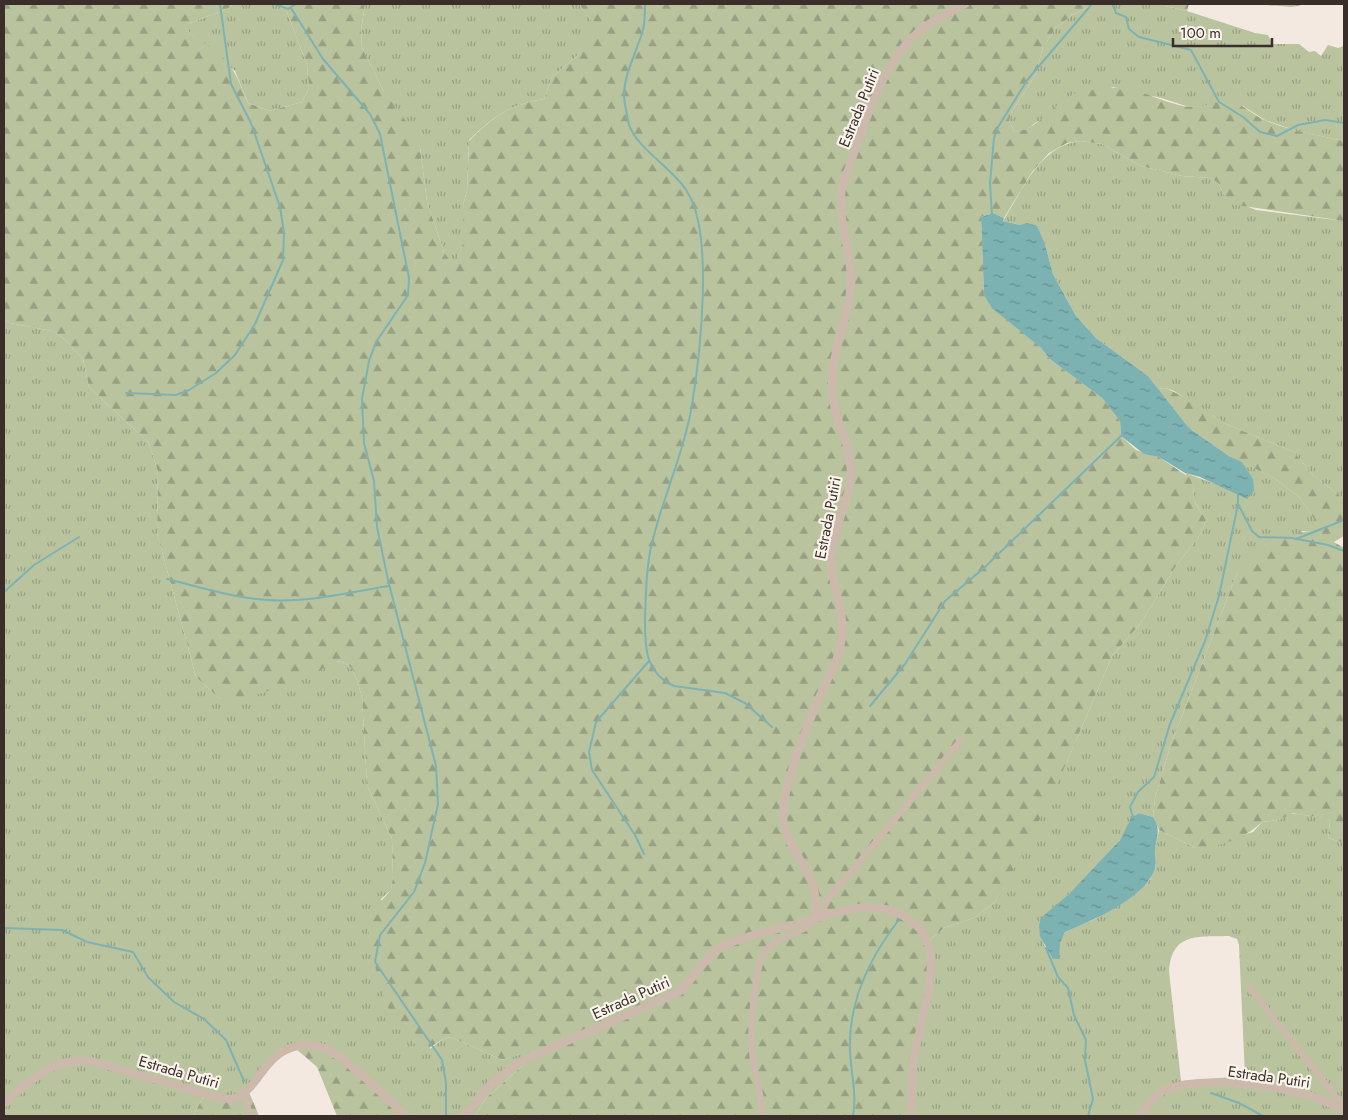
<svg xmlns="http://www.w3.org/2000/svg" width="1348" height="1120" font-family="Jost,sans-serif">
<style>
.grass{fill:url(#grass-tufts);fill-rule:evenodd}
.forest{fill:url(#forest-firs)}
.water{fill:url(#water-ripples)}
.lines{fill:none;stroke-linecap:round;stroke-linejoin:round}
.stream{stroke:#7db2b2;stroke-width:2}
.minor{stroke:#cdb9ab;stroke-width:6}
.tertiary{stroke:#cdb9ab;stroke-width:8}
.labels{text-anchor:middle;stroke-width:4.5;stroke-linejoin:round;paint-order:stroke}
.street-label{font-size:15px;fill:#3a2e2a;stroke:#fbf4ed}
</style>
<defs>
<pattern id="grass-tufts" width="24" height="20" patternUnits="userSpaceOnUse" patternTransform="scale(1.25)"><rect width="24" height="20" fill="#b9c49f"/><path d="M3 7l-1-3M5 7V3M7 7l1-3M15 17l-1-3M17 17v-4M19 17l1-3" fill="none" stroke="#97a082"/></pattern>
<pattern id="forest-firs" width="22" height="20" patternUnits="userSpaceOnUse" patternTransform="scale(1.25)"><rect width="22" height="20" fill="#b9c49f"/><path d="M5 1l3.5 6h-7zM16 11l3.5 6h-7z" fill="#97a082"/></pattern>
<pattern id="water-ripples" width="26" height="14" patternUnits="userSpaceOnUse" patternTransform="scale(1.25)"><rect width="26" height="14" fill="#7db2b2"/><path d="M2 4q2-2 4 0t4 0M15 11q2-2 4 0t4 0" fill="none" stroke="#679191"/></pattern>
</defs>
<rect width="100%" height="100%" fill="#f4e9e0"/>
<g class="grass">
<polygon points="233,4 284,4 307,65 309,88 302,102 269,111 248,103 235,71 188,31 188,24 229,8"/>
<path d="M365,4H579L601,32L592,37L577,56L552,77L544,99C509,105 494,116 469,140L467,191L463,205V243L454,267L444,252L427,202L420,147L383,90L362,47L361,31Z"/>
<path d="M1095,4H1156L1187,11L1255,33L1268,35L1273,44H1299L1309,52L1315,51L1321,56L1328,45L1338,48L1344,46V141L1297,131L1265,120L1243,106L1189,107L1161,98L1113,87L1035,123C1028,129 1023,133 1014,131L1009,121L1011,113L1036,74L1043,47L1056,28L1072,15Z"/>
<path d="M1080,141L1102,144L1141,166L1182,176L1211,178L1218,183L1226,198L1256,210L1344,221V499L1313,475L1294,452L1226,424L1174,391L1166,388L1158,389L1148,376L1096,338L1076,316L1053,274L1045,244L1020,225L1003,221C1023,190 1039,146 1080,141Z"/>
<path d="M4,320L10,323L52,331L63,338L83,359L89,387L149,443L158,472L157,533L196,677L220,699L320,671L332,661C335,662 341,661 345,663C355,667 359,687 362,697L367,785L392,839L393,877L391,890L381,899L430,1049L443,1039L451,1037L502,1060L535,1049V1058L529,1060L486,1098L475,1116H410L389,1097L312,1042L279,1054L235,1099L206,1092L193,1116H4Z"/>
<path d="M1242,462L1274,478L1299,497L1324,533L1303,531L1237,573L1170,747L1155,798L1153,817L1139,813C1127,820 1127,831 1119,841C1097,869 1069,895 1042,918L1044,945L1052,958L1065,932L1097,918L1125,901L1149,881L1156,867L1154,853L1159,830L1196,848L1253,832L1262,822L1279,820L1289,813L1326,818L1330,821L1328,838L1344,843V1116H914V1054L930,940L944,928L974,918L995,902L1067,762L1112,656L1140,624L1176,566L1202,532L1206,520L1194,501L1193,486L1185,473L1216,484L1246,469ZM1229,936L1237,939L1239,945L1245,1076L1181,1081L1169,971C1172,932 1198,937 1229,936Z"/>
</g>
<g class="forest">
<path d="M4,4H233L229,8L188,24V31C197,39 208,44 217,52C234,65 240,84 248,103L269,111L302,102L309,88L307,65L284,4H365L361,31L362,47L383,90L414,132L420,147L427,202L444,252L454,266L463,243V205L467,191L469,141C494,116 509,105 544,99L552,77L577,56L591,37L600,32L579,4H1095L1072,15L1056,28L1043,47L1036,74L1011,113L1009,121L1014,131C1034,135 1057,99 1077,93C1087,90 1101,88 1111,88C1136,86 1164,104 1189,107C1202,108 1217,100 1230,102C1245,104 1253,116 1267,121C1292,131 1318,135 1344,141V221L1236,205L1226,198L1218,183L1211,178L1182,176L1141,166L1102,144L1080,141L1067,143L1049,153L1032,172L1004,218L993,213L981,217L984,295L1040,347L1051,360L1102,398L1120,421L1121,436L1136,450L1159,457L1190,478L1193,486L1194,501L1206,520L1202,532L1176,566L1140,624L1112,656L1067,762L1030,840L995,902L974,918L944,928L930,940L931,968L915,1046L914,1116H475L486,1098L529,1060L535,1058V1050L502,1060L451,1037L443,1039L426,1050L416,1045L404,1034L386,1004L369,946V925L373,910L391,890L393,877L392,839L367,785L362,697C359,687 355,667 345,663C341,661 335,662 332,662L320,671L303,679L232,703L220,699L196,677L157,533L158,472L149,443L89,387L83,359L63,338L52,331L10,323L4,320Z"/>
<polygon points="1156,4 1189,4 1187,11"/>
<polygon points="1255,4 1306,4 1292,7"/>
<path d="M1166,388L1186,398L1226,424L1294,452L1313,475L1344,499V536L1334,542L1344,548V843L1328,838L1330,821C1324,816 1302,816 1293,813L1279,820L1262,822C1244,839 1224,844 1200,850L1159,830L1153,817L1155,798L1170,747L1237,573C1251,559 1284,534 1304,532C1310,531 1317,532 1323,532L1299,497L1274,478L1229,456L1189,428L1158,389Z"/>
<path d="M312,1042C348,1051 382,1091 410,1116H337L317,1067L295,1048Z"/>
<polygon points="206,1092 235,1099 249,1092 259,1116 193,1116"/>
</g>
<g class="water">
<polygon points="993,213 1004,218 1003,221 1020,225 1027,223 1037,226 1045,244 1053,274 1076,316 1096,338 1148,376 1189,428 1229,456 1242,462 1253,479 1254,491 1247,499 1200,477 1185,473 1159,457 1144,454 1121,436 1120,421 1102,398 1051,360 1040,347 992,308 984,295 981,217"/>
<path d="M1139,813L1153,817C1161,829 1157,836 1155,850C1154,856 1157,863 1155,869C1145,898 1092,921 1065,932L1060,943L1059,959L1052,958L1040,936L1039,926L1041,918L1070,893L1120,840L1131,818Z"/>
</g>
<g class="lines">
<g class="stream">
<polyline points="275,4 288,9 296,4"/>
<path d="M645,4C645,12 645,22 643,30C637,51 624,74 624,95C624,103 627,113 628,121C634,148 674,168 688,193C714,236 700,355 692,405C684,452 663,497 652,543C646,567 646,594 645,618C645,646 644,672 674,686L725,693L745,703L772,727"/>
<polyline points="1113,4 1116,13 1126,17 1129,29 1139,37 1191,50 1219,102 1243,117 1260,132 1277,136 1298,125 1325,120 1344,123"/>
<polyline points="291,8 323,59 370,114 380,134 409,278 408,295 376,342 369,361 362,399 364,443 374,481 377,527 388,580 436,766 438,804 425,863 414,892 380,935 375,962 442,1060 446,1083 446,1116"/>
<polyline points="992,215 990,183 994,138 998,127 1028,79 1092,4"/>
<polyline points="126,393 176,395 189,390 216,373 235,355 255,324 283,260 284,233 280,207 251,123 231,84 220,4"/>
<polyline points="1238,504 1252,531 1259,537 1292,538 1328,545 1344,551"/>
<polyline points="1296,539 1344,520"/>
<path d="M167,579C200,587 234,598 268,600C308,603 350,592 389,586"/>
<polyline points="4,592 34,565 79,537"/>
<polyline points="870,706 905,664 945,601 985,567 1122,435"/>
<polyline points="1133,817 1130,807 1138,792 1154,777 1170,724 1205,641 1219,596 1238,504 1238,495"/>
<polyline points="644,854 635,835 592,770 589,752 596,722 649,661"/>
<polyline points="4,928 62,930 87,942 133,952 148,977 174,1002 204,1019 226,1040 244,1081"/>
<polyline points="1046,948 1058,977 1068,988 1074,1015 1086,1040 1085,1060 1093,1099 1088,1116"/>
<polyline points="1211,1093 1239,1103 1263,1116"/>
<path d="M853,1116C857,1093 851,1074 850,1051C848,1001 871,955 901,917"/>
</g>
<g class="minor">
<polyline points="823,917 825,903 960,741"/>
<polyline points="1248,986 1344,1107"/>
<polyline points="244,1092 250,1116"/>
<path d="M762,1116C763,1097 756,1078 753,1060C749,1036 753,970 766,950C777,935 802,936 814,920"/>
</g>
<g class="tertiary">
<path d="M814,920C825,873 784,853 783,816C783,785 806,730 818,700C827,679 840,659 842,636C845,608 830,584 831,557C833,524 855,494 850,460C846,432 831,414 832,383C832,348 850,316 851,282C851,249 837,219 842,187C859,142 879,66 916,34C930,21 948,13 965,4"/>
<path d="M4,1103C33,1080 51,1057 91,1061L216,1097C223,1099 229,1100 235,1098C260,1089 263,1053 298,1046C307,1044 316,1045 324,1048C346,1057 387,1099 406,1116"/>
<path d="M464,1116L490,1085L517,1063L679,992C694,980 701,960 717,950C737,937 771,931 793,925C833,915 876,892 912,922C922,929 929,942 930,954C934,986 921,1021 915,1052C911,1073 911,1095 912,1116"/>
<path d="M1140,1116C1146,1107 1153,1096 1163,1091C1197,1075 1273,1085 1308,1095C1321,1099 1332,1105 1344,1109"/>
</g>
</g>
<g class="labels">
<g class="street-label">
<text transform="translate(859 108) rotate(-68)" y="5">Estrada Putiri</text>
<text transform="translate(828 518) rotate(-79)" y="5">Estrada Putiri</text>
<text transform="translate(631 998) rotate(-24)" y="5">Estrada Putiri</text>
<text transform="translate(179 1072) rotate(16)" y="5">Estrada Putiri</text>
<text transform="translate(1269 1077) rotate(8)" y="5">Estrada Putiri</text>
</g>
</g>
<rect width="1348" height="1120" fill="none" stroke="#3a2e2a" stroke-width="10"/>
<path d="M1173 38v8h99v-8" fill="none" stroke="#3a2e2a" stroke-width="2.5"/>
<text x="1180" y="38" font-size="15" fill="#3a2e2a" stroke="#fbf4ed" stroke-width="4" paint-order="stroke">100 m</text>
</svg>
